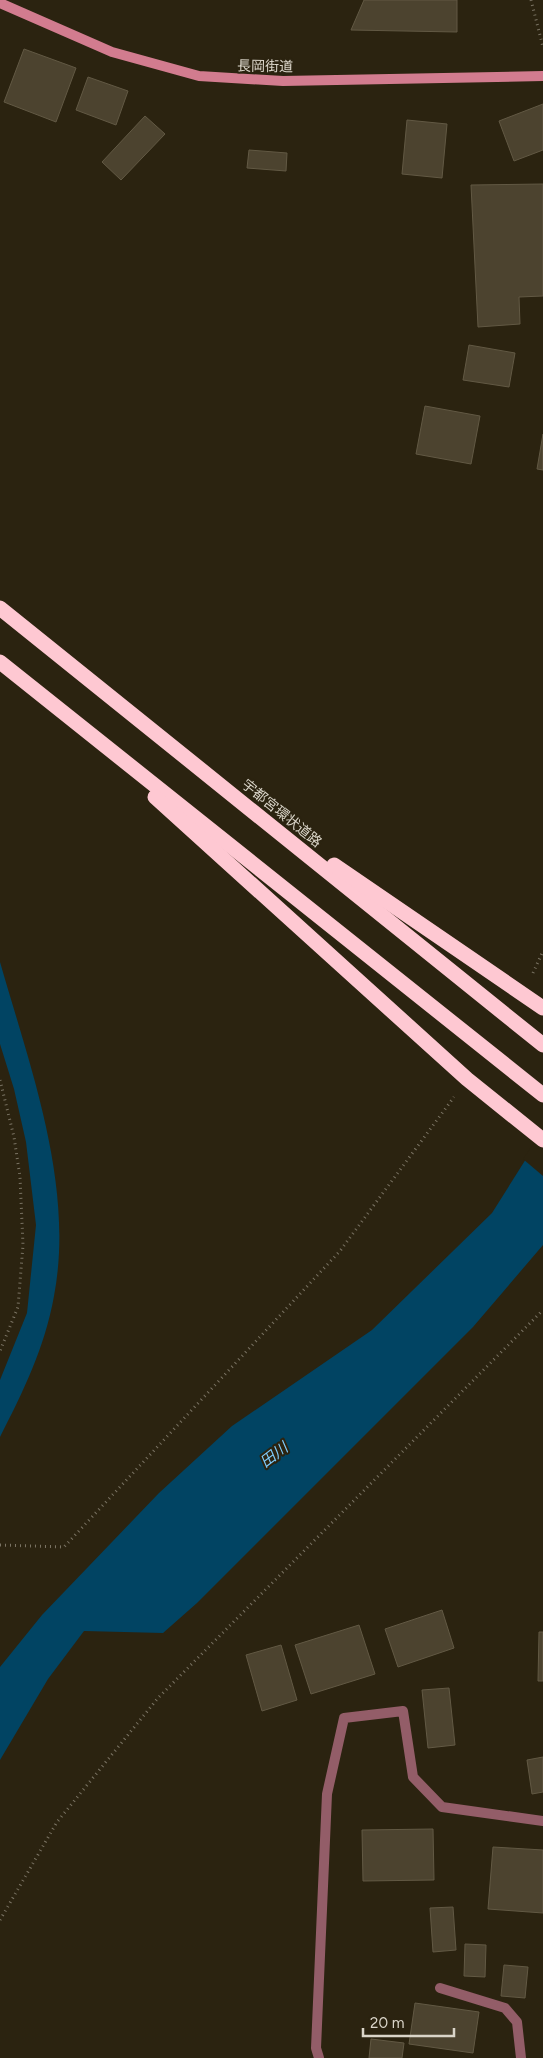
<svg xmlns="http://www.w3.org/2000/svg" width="543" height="2058" font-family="Figtree,'Noto Sans JP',sans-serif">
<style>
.water{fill:#014463}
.pier{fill:#2b2310}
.building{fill:#4c432f;stroke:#625944}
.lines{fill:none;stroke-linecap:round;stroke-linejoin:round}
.path{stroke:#7b7464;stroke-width:3;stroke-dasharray:1 4;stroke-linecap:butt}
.street{stroke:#935d68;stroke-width:10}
.secondary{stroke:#d27c8f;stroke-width:10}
.highway{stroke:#fec8d2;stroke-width:15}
.labels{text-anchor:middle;stroke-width:4;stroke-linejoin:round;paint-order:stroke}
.street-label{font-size:14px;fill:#dad5c9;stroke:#2b2310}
.water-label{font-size:15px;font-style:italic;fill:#7eccfd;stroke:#2b2310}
</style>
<rect width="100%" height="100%" fill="#2b2310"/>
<g class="water">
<path d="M0,962C30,1067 75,1186 54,1296C45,1347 23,1392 0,1437V1380L27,1313L36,1225L26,1142L14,1089L0,1044Z"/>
<polygon points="543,1132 543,1245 473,1327 197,1603 163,1633 84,1631 48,1679 0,1760 0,1667 42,1615 159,1493 232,1426 372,1330 492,1213"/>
</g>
<polygon class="pier" points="543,1130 543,1176 523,1159"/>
<g class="building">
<polygon points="364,0 457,0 457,32 351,30"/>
<polygon points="24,49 76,68 56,122 4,102"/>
<polygon points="88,77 128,91 116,125 76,110"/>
<polygon points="543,104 543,150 514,161 499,121"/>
<polygon points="145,116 165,134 121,180 102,162"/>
<polygon points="407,120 447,124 442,178 402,174"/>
<polygon points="249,150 287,153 286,171 247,168"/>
<polygon points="543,184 543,296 519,297 520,324 478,327 471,185"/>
<polygon points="469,345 515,353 509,387 463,380"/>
<polygon points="425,406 480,416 471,464 416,454"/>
<polygon points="543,434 543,470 537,469"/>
<polygon points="442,1610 454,1648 398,1667 385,1629"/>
<polygon points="359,1625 375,1674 311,1694 295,1645"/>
<polygon points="539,1632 543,1632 543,1681 538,1681"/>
<polygon points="281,1645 297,1700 262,1711 246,1655"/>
<polygon points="449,1688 455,1745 428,1748 422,1690"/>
<polygon points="543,1757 543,1792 532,1794 527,1760"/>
<polygon points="433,1829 434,1880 363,1881 362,1830"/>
<polygon points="493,1847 543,1850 543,1913 488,1909"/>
<polygon points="453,1907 456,1950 433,1952 430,1908"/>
<polygon points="465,1944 486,1945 485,1977 464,1976"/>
<polygon points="504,1965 528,1967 525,1998 501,1996"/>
<polygon points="415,2003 479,2012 473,2053 409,2044"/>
<polygon points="371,2039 404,2043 402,2058 369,2058"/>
</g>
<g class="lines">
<g class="path">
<polyline points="531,0 543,47"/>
<polyline points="533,973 543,951"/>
<polyline points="0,1080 14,1137 20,1177 23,1245 18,1307 0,1351"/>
<polyline points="0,1545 64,1547 340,1251 454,1097"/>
<polyline points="0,1920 57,1822 158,1698 543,1310"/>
</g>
<g class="street">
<polyline points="440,1988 505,2008 517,2022 521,2058"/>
<polyline points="319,2058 316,2048 327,1794 344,1718 403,1711 413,1777 442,1807 543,1821"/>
</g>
<polyline class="secondary" points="0,3 112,52 199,76 283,81 543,76"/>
<g class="highway">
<polyline points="0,608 543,1045"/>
<polyline points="0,662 543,1095"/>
<polyline points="155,797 467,1079 543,1140"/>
<polyline points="334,865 543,1008"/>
</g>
</g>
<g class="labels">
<g class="street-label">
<text transform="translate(265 66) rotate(1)" y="5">長岡街道</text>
<text transform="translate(282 813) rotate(39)" y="5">宇都宮環状道路</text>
</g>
<g class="water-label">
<text transform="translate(274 1455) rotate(-37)" y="5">田川</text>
</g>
</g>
<path d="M363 2028v8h91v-8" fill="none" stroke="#dad5c9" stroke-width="2.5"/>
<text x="370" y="2028" font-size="15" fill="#dad5c9" stroke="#2b2310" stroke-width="4" paint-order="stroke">20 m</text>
</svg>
